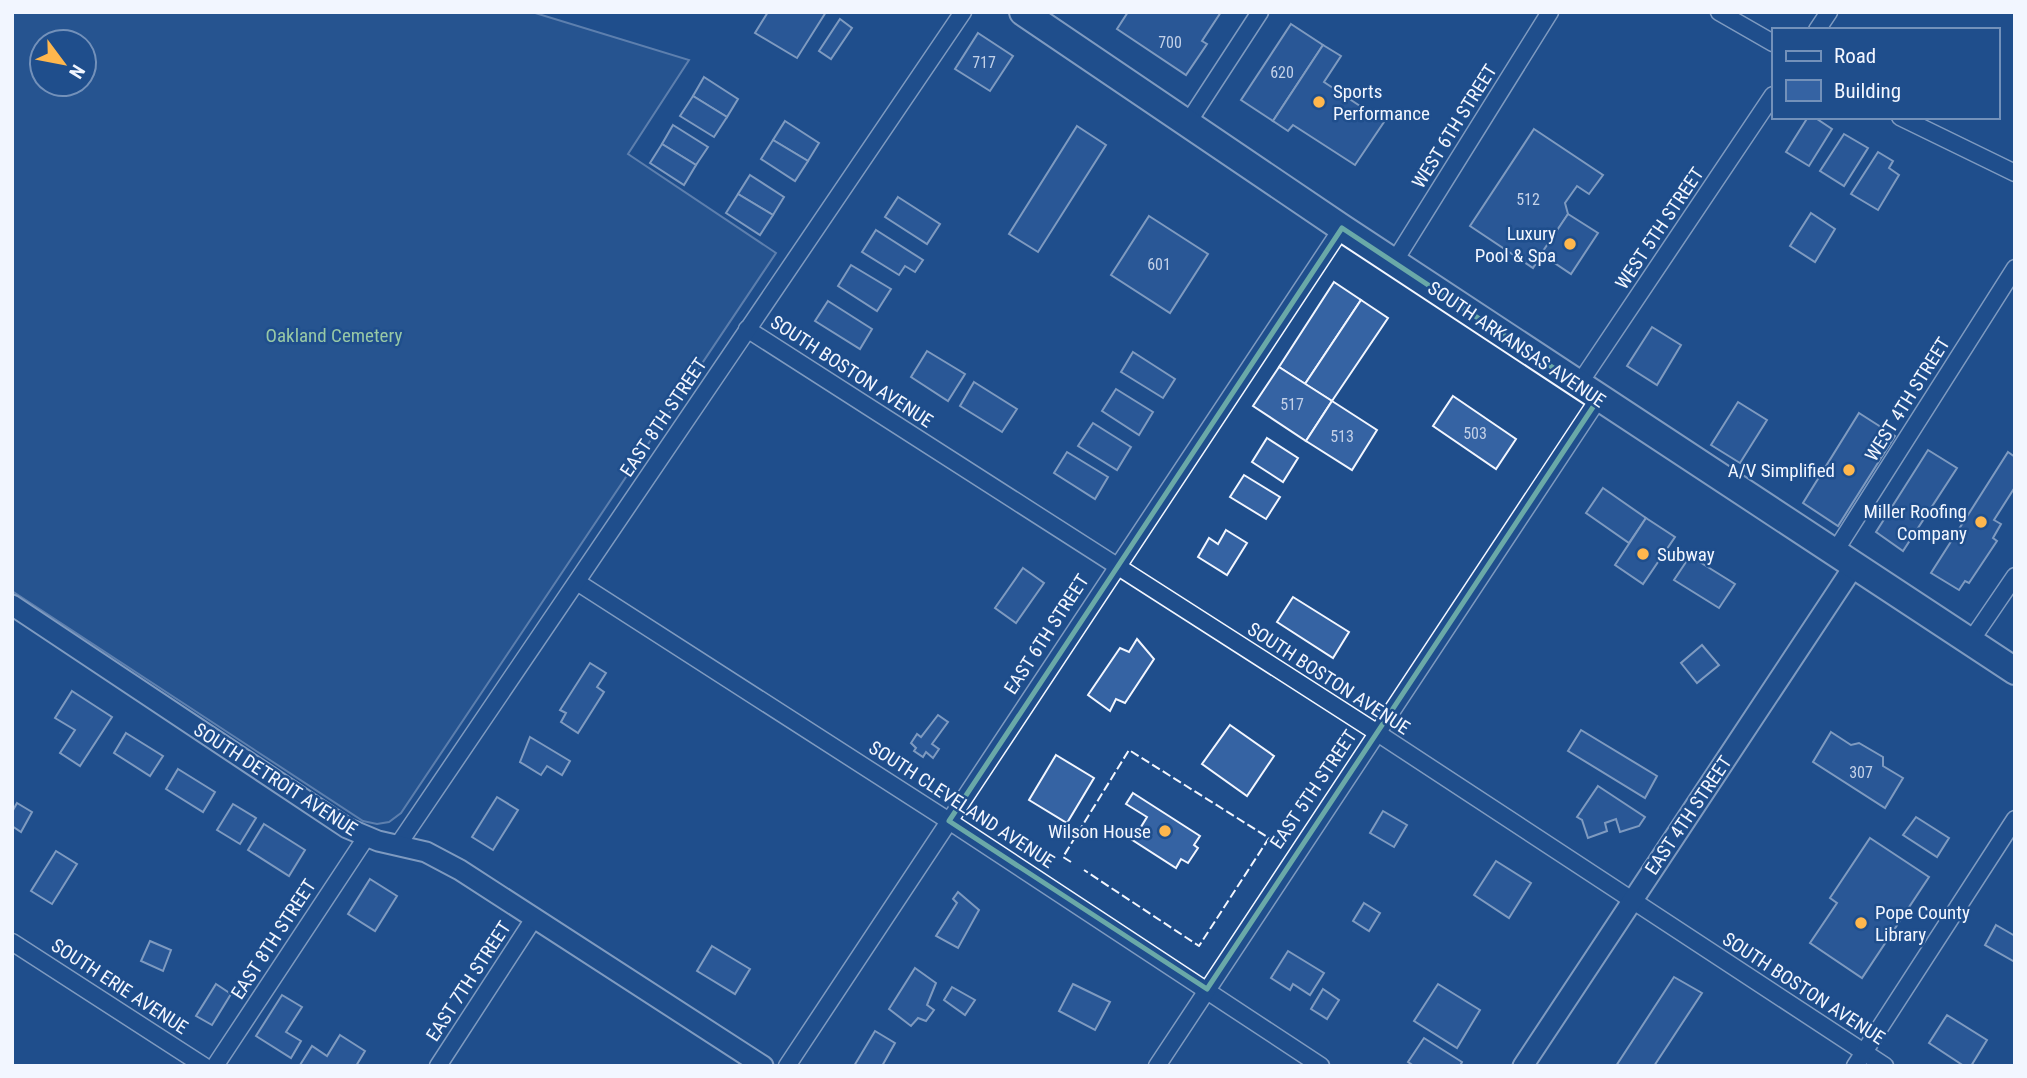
<svg xmlns="http://www.w3.org/2000/svg" width="2027" height="1078" font-family="'Roboto Condensed',sans-serif">
<style>
.built{fill:#305b95;stroke:#a8bbd7;stroke-width:2;fill-rule:evenodd}
.building{fill:#3563a3;stroke:#f2f6ff;stroke-width:2}
.lines{fill:none;stroke-linecap:round;stroke-linejoin:round}
.minor-casing{stroke:#f2f6ff;stroke-width:19}
.tertiary-casing{stroke:#f2f6ff;stroke-width:23}
.trunk-casing{stroke:#f2f6ff;stroke-width:30}
.minor{stroke:#1f4e8c;stroke-width:16}
.tertiary{stroke:#1f4e8c;stroke-width:19}
.trunk{stroke:#1f4e8c;stroke-width:26}
.fence{stroke:#f2f6ff;stroke-width:2;stroke-dasharray:9 3.5;stroke-linecap:butt}
.marked{fill:none;stroke:#6aa9a8;stroke-width:5;stroke-linejoin:round}
.poi-dot{fill:#ffb74d;stroke:#1f4e8c;stroke-width:2.5}
.labels{text-anchor:middle;stroke-width:5;stroke-linejoin:round;paint-order:stroke}
.number-label{font-size:16px;fill:#c3d1e8}
.poi-label{font-size:19px;fill:#f2f6ff;stroke:#1f4e8c;text-anchor:end}
.street-label{font-size:19px;fill:#f2f6ff;stroke:#1f4e8c}
.park-label{font-size:19px;fill:#97c8a6;stroke:#1f4e8c}
</style>
<rect width="100%" height="100%" fill="#1f4e8c"/>
<path class="built" d="M12,12H532L689,60L628,154L776,253L401,813L389,822L377,824L363,821L12,591ZM42,42H84V84H42Z"/>
<g class="building">
<polygon points="768,12 826,12 797,58 755,33"/>
<polygon points="1128,12 1221,12 1202,41 1207,44 1186,75 1117,29"/>
<polygon points="840,19 852,28 831,59 819,51"/>
<polygon points="1291,24 1323,45 1273,121 1241,100"/>
<polygon points="978,33 1013,56 990,91 955,69"/>
<polygon points="1323,45 1341,56 1324,82 1384,122 1355,165 1293,125 1288,131 1273,121"/>
<polygon points="704,77 738,99 727,117 693,96"/>
<polygon points="693,96 727,117 714,137 680,116"/>
<polygon points="1808,117 1814,117 1832,129 1809,166 1786,152"/>
<polygon points="785,121 819,143 808,161 773,140"/>
<polygon points="673,125 708,147 696,165 662,144"/>
<polygon points="1077,126 1106,145 1038,252 1009,234"/>
<polygon points="1534,129 1603,175 1589,194 1577,186 1565,203 1568,214 1533,268 1470,226"/>
<polygon points="1844,134 1868,148 1844,186 1820,171"/>
<polygon points="773,140 808,161 795,181 761,159"/>
<polygon points="662,144 696,165 684,185 650,163"/>
<polygon points="1878,152 1893,161 1889,168 1899,175 1878,210 1851,194"/>
<polygon points="750,175 784,197 773,215 738,194"/>
<polygon points="738,194 773,215 760,235 726,213"/>
<polygon points="898,197 940,224 927,244 885,217"/>
<polygon points="1811,213 1835,229 1815,262 1790,246"/>
<polygon points="1568,214 1598,233 1571,274 1541,254"/>
<polygon points="1149,216 1208,254 1170,313 1111,275"/>
<polygon points="876,230 923,260 915,272 905,266 899,275 862,252"/>
<polygon points="851,265 891,289 877,311 838,286"/>
<polygon points="1334,282 1361,300 1305,384 1279,367"/>
<polygon points="1361,300 1388,318 1332,401 1305,384"/>
<polygon points="828,301 872,329 860,349 815,321"/>
<polygon points="1652,327 1681,345 1657,385 1627,366"/>
<polygon points="927,351 965,374 948,401 911,377"/>
<polygon points="1133,352 1175,379 1163,398 1121,372"/>
<polygon points="1279,367 1332,401 1306,441 1253,406"/>
<polygon points="974,382 1017,409 1002,432 960,406"/>
<polygon points="1116,389 1153,412 1139,435 1102,411"/>
<polygon points="1453,396 1516,439 1496,469 1433,426"/>
<polygon points="1332,401 1377,430 1352,470 1306,441"/>
<polygon points="1738,402 1767,420 1740,463 1711,445"/>
<polygon points="1859,413 1895,436 1838,526 1803,503"/>
<polygon points="1093,423 1131,447 1117,470 1078,446"/>
<polygon points="1267,438 1298,458 1283,482 1252,462"/>
<polygon points="1928,450 1957,468 1903,551 1876,532"/>
<polygon points="1067,452 1108,477 1095,499 1054,473"/>
<polygon points="2008,452 2015,457 2015,487 1994,520 2001,524 1993,538 1997,541 1969,583 1965,581 1959,590 1931,573"/>
<polygon points="1244,475 1280,497 1266,519 1230,497"/>
<polygon points="1603,488 1646,518 1629,543 1586,513"/>
<polygon points="1646,518 1675,537 1643,584 1615,565"/>
<polygon points="1226,530 1247,543 1227,575 1198,557 1209,538 1218,544"/>
<polygon points="1690,556 1735,584 1719,608 1674,580"/>
<polygon points="1023,568 1044,583 1016,623 995,608"/>
<polygon points="1293,597 1349,632 1333,658 1277,622"/>
<polygon points="1137,639 1154,659 1125,703 1116,699 1110,711 1088,695 1120,648 1129,652"/>
<polygon points="1702,645 1719,665 1697,683 1681,663"/>
<polygon points="590,663 606,673 597,687 604,692 578,733 561,722 566,713 560,710"/>
<polygon points="72,691 112,717 80,766 60,753 75,730 55,718"/>
<polygon points="938,715 948,722 932,744 939,749 933,758 926,752 923,757 914,751 916,748 911,743 917,734 921,737"/>
<polygon points="1230,725 1274,756 1247,796 1202,764"/>
<polygon points="1581,730 1657,776 1645,798 1568,751"/>
<polygon points="1831,732 1851,745 1859,743 1883,757 1883,766 1903,778 1885,808 1813,762"/>
<polygon points="126,733 163,756 150,776 114,753"/>
<polygon points="530,737 570,761 562,775 547,766 541,775 520,762"/>
<polygon points="1056,755 1094,778 1067,823 1029,800"/>
<polygon points="178,769 215,792 203,812 166,789"/>
<polygon points="1598,786 1645,817 1639,826 1620,832 1616,819 1605,823 1607,831 1588,838 1582,820 1577,817"/>
<polygon points="1133,793 1200,836 1194,845 1198,848 1188,863 1181,859 1176,868 1123,834 1127,829 1136,835 1147,817 1126,804"/>
<polygon points="497,797 518,810 493,850 472,837"/>
<polygon points="17,803 32,812 21,832 12,826 12,812"/>
<polygon points="233,804 256,818 240,844 217,830"/>
<polygon points="1383,811 1407,825 1394,847 1370,833"/>
<polygon points="1916,817 1949,838 1937,857 1903,835"/>
<polygon points="264,824 305,850 289,876 248,850"/>
<polygon points="1870,838 1929,877 1862,978 1810,943 1837,903 1830,898"/>
<polygon points="56,851 77,864 52,904 31,891"/>
<polygon points="1496,861 1531,883 1509,918 1474,895"/>
<polygon points="370,879 397,896 375,931 348,914"/>
<polygon points="958,892 979,910 958,948 936,936 957,903 953,899"/>
<polygon points="1364,903 1380,913 1369,931 1353,921"/>
<polygon points="1996,925 2015,936 2015,962 1985,945"/>
<polygon points="150,941 171,950 163,971 141,961"/>
<polygon points="712,946 750,969 735,994 697,971"/>
<polygon points="1288,951 1324,973 1310,995 1293,984 1290,990 1271,978"/>
<polygon points="915,968 936,983 927,1005 934,1010 926,1021 918,1018 911,1026 889,1009"/>
<polygon points="1674,977 1702,993 1654,1066 1616,1066"/>
<polygon points="216,984 231,994 212,1025 196,1016"/>
<polygon points="1073,984 1110,1002 1095,1030 1059,1011"/>
<polygon points="1438,984 1480,1010 1457,1048 1414,1021"/>
<polygon points="952,987 975,1000 965,1015 944,1000"/>
<polygon points="1323,989 1339,1000 1327,1019 1311,1009"/>
<polygon points="282,995 302,1007 286,1032 301,1041 291,1058 256,1036"/>
<polygon points="1947,1015 1987,1040 1971,1066 1964,1066 1929,1043"/>
<polygon points="875,1031 895,1043 882,1066 854,1066"/>
<polygon points="340,1035 365,1051 356,1066 300,1065 312,1046 327,1056"/>
<polygon points="1424,1038 1462,1062 1460,1066 1414,1066 1408,1062"/>
</g>
<g class="lines">
<defs>
<g id="minor">
<polyline points="1719,12 1773,43"/>
<polyline points="1817,30 1829,12"/>
<polyline points="1900,117 2015,173"/>
<polyline points="1187,124 1260,12"/>
<polyline points="1394,262 1550,12"/>
<polyline points="747,329 1376,732 1885,1066"/>
<polyline points="1579,384 1773,95"/>
<polyline points="1834,553 2015,268"/>
<polyline points="577,582 949,821 1321,1066"/>
<polyline points="1970,642 2015,576"/>
<polyline points="398,845 963,12"/>
<polyline points="12,942 204,1066"/>
<polyline points="215,1066 367,836"/>
<polyline points="438,1066 533,920"/>
<polyline points="787,1066 1342,228"/>
<polyline points="1157,1066 1599,398"/>
<polyline points="1855,1066 2015,819"/>
</g>
<g id="tertiary">
<polyline points="12,605 347,828 378,841 426,852 460,870 763,1066"/>
<polyline points="1523,1066 1854,566"/>
</g>
<polyline id="trunk" points="1023,12 1342,228 2015,671"/>
</defs>
<use href="#minor" class="minor-casing"/>
<use href="#tertiary" class="tertiary-casing"/>
<use href="#trunk" class="trunk-casing"/>
<use href="#minor" class="minor"/>
<use href="#tertiary" class="tertiary"/>
<use href="#trunk" class="trunk"/>
<polyline class="fence" points="1071,862 1063,857 1129,750 1269,838 1199,946 1084,870"/>
</g>
<path d="M0 0H2027V1078H0ZM1342,228L1599,398L1207,989L949,821Z" fill="#1f4e8c" fill-opacity=".55" fill-rule="evenodd"/>
<path class="marked" d="M1342,228L1599,398L1207,989L949,821Z"/>
<g class="poi-dot">
<circle cx="1319" cy="102" r="7"/>
<circle cx="1570" cy="244" r="7"/>
<circle cx="1849" cy="470" r="7"/>
<circle cx="1981" cy="522" r="7"/>
<circle cx="1643" cy="554" r="7"/>
<circle cx="1165" cy="831" r="7"/>
<circle cx="1861" cy="923" r="7"/>
</g>
<g class="labels">
<g class="number-label">
<text x="1170" y="48">700</text>
<text x="984" y="68">717</text>
<text x="1282" y="78">620</text>
<text x="1528" y="205">512</text>
<text x="1159" y="270">601</text>
<text x="1292" y="410">517</text>
<text x="1475" y="439">503</text>
<text x="1342" y="442">513</text>
<text x="1861" y="778">307</text>
</g>
<g class="poi-label">
<text x="1333" y="98" text-anchor="start">Sports<tspan x="1333" dy="22">Performance</tspan></text>
<text x="1556" y="240">Luxury<tspan x="1556" dy="22">Pool &amp; Spa</tspan></text>
<text x="1835" y="477">A/V Simplified</text>
<text x="1967" y="518">Miller Roofing<tspan x="1967" dy="22">Company</tspan></text>
<text x="1657" y="561" text-anchor="start">Subway</text>
<text x="1151" y="838">Wilson House</text>
<text x="1875" y="919" text-anchor="start">Pope County<tspan x="1875" dy="22">Library</tspan></text>
</g>
<g class="street-label">
<text transform="translate(1454 126) rotate(-58)" y="7">WEST 6TH STREET</text>
<text transform="translate(1659 228) rotate(-56)" y="7">WEST 5TH STREET</text>
<text transform="translate(1517 344) rotate(34)" y="7">SOUTH ARKANSAS AVENUE</text>
<text transform="translate(852 371) rotate(33)" y="7">SOUTH BOSTON AVENUE</text>
<text transform="translate(1907 399) rotate(-58)" y="7">WEST 4TH STREET</text>
<text transform="translate(663 417) rotate(-56)" y="7">EAST 8TH STREET</text>
<text transform="translate(1046 634) rotate(-57)" y="7">EAST 6TH STREET</text>
<text transform="translate(1329 678) rotate(33)" y="7">SOUTH BOSTON AVENUE</text>
<text transform="translate(276 779) rotate(33)" y="7">SOUTH DETROIT AVENUE</text>
<text transform="translate(1313 789) rotate(-56)" y="7">EAST 5TH STREET</text>
<text transform="translate(962 804) rotate(33)" y="7">SOUTH CLEVELAND AVENUE</text>
<text transform="translate(1688 815) rotate(-56)" y="7">EAST 4TH STREET</text>
<text transform="translate(273 939) rotate(-57)" y="7">EAST 8TH STREET</text>
<text transform="translate(468 981) rotate(-57)" y="7">EAST 7TH STREET</text>
<text transform="translate(120 986) rotate(33)" y="7">SOUTH ERIE AVENUE</text>
<text transform="translate(1804 988) rotate(33)" y="7">SOUTH BOSTON AVENUE</text>
</g>
<g class="park-label">
<text x="334" y="342">Oakland Cemetery</text>
</g>
</g>
<rect width="2027" height="1078" fill="none" stroke="#f2f6ff" stroke-width="28"/>
<rect x="1772" y="28" width="228" height="91" fill="#1f4e8c" stroke="#7391ba" stroke-width="2"/>
<rect x="1786" y="51" width="35" height="10" fill="#1f4e8c" stroke="#7391ba" stroke-width="2"/>
<text x="1834" y="63" font-size="21" fill="#f2f6ff">Road</text>
<rect x="1786" y="80" width="35" height="21" fill="#3563a3" stroke="#7391ba" stroke-width="2"/>
<text x="1834" y="98" font-size="21" fill="#f2f6ff">Building</text>
<g transform="translate(63 63) rotate(122)"><circle r="33" fill="#1f4e8c" stroke="#7391ba" stroke-width="2"/>
<path d="M0-5L12 26L0 18L-12 26Z" fill="#ffb74d"/>
<text y="-10" font-size="19" font-weight="bold" text-anchor="middle" fill="#f2f6ff">N</text>
</g>
</svg>
